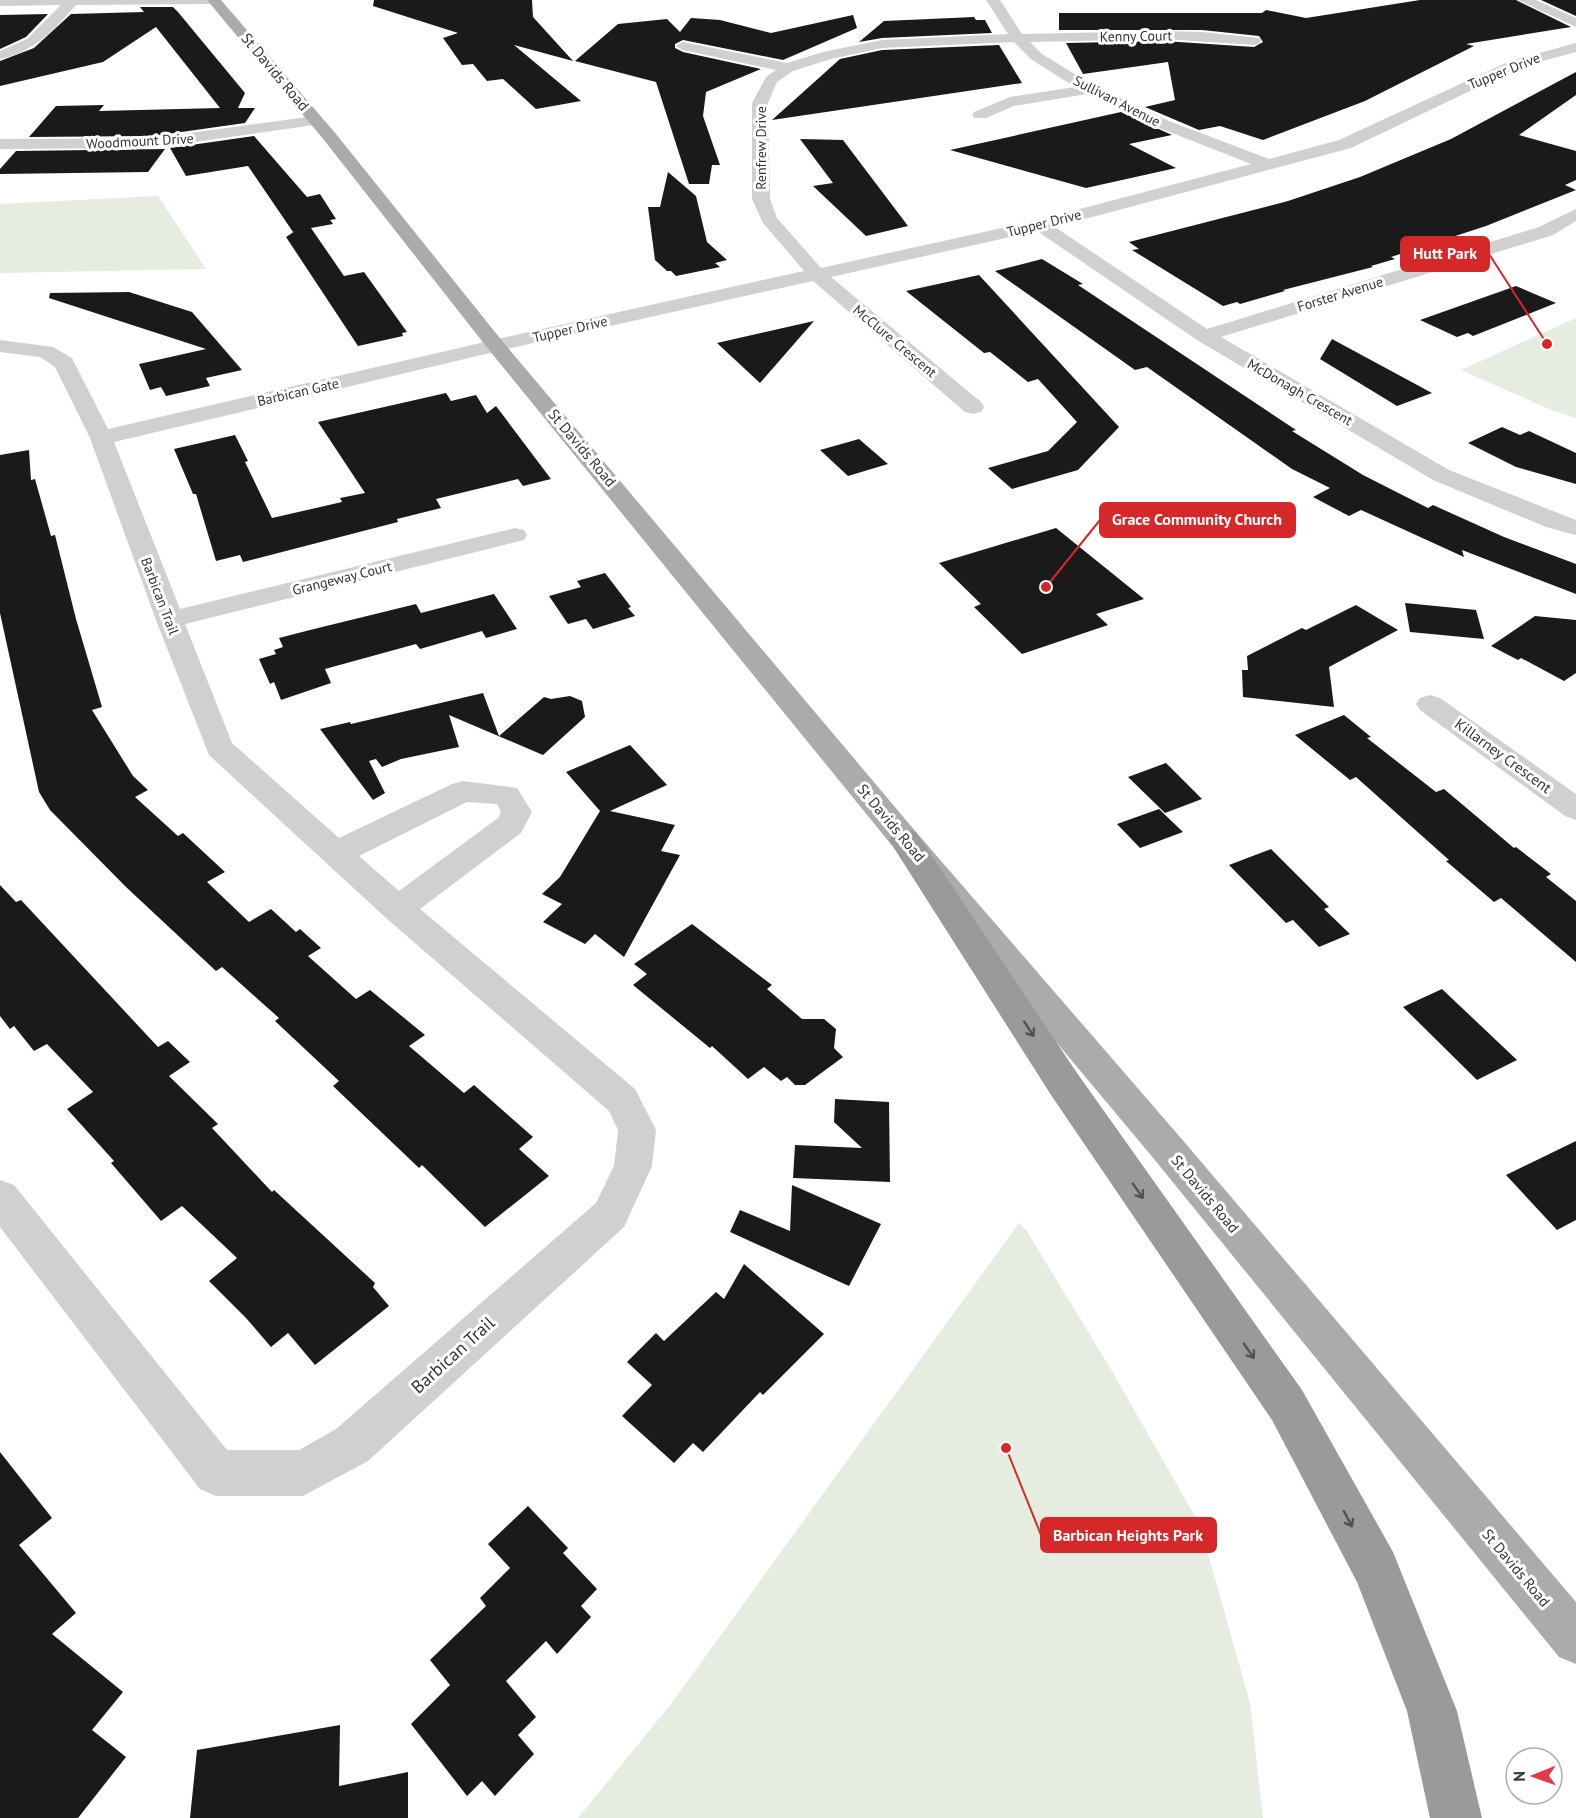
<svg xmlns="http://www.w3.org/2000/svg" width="1576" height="1818" font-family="'PT Sans',sans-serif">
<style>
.green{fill:#e6ecdf}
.building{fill:#1a1a1a}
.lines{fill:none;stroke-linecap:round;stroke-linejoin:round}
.minor{fill:#d0d0d0;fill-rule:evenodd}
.major{fill:#ababab;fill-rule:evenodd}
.highway{fill:#9a9a9a;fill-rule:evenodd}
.oneway{stroke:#525252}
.labels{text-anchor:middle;stroke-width:6;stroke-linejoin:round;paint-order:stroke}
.far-street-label{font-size:14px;fill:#333;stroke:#fff}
.street-label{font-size:15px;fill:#333;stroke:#fff}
.near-street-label{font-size:18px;fill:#333;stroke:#fff}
.leader{fill:none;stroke:#d62828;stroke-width:2}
.callout-dot{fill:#d62828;stroke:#fff;stroke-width:2}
.callout{fill:#d62828;stroke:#d62828;stroke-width:2}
.callout-label{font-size:16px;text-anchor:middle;font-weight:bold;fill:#fff}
</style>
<rect width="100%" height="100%" fill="#fff"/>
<g class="green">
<polygon points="158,196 206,269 0,273 0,204"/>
<polygon points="1576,318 1576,418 1549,409 1461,370"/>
<polygon points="1019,1223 1026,1230 1112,1371 1200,1525 1250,1703 1263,1818 578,1818 671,1704"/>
</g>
<g class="building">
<polygon points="374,0 532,0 533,17 573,61 514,45 581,101 536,109 503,79 487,81 473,64 462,65 443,38 458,33 373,6"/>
<polygon points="1420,0 1516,0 1571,27 1466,44 1474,46 1365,101 1263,140 1220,126 1199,130 1145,107 1175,100 1168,62 1083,74 1066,43 1164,41 1254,47 1263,42 1259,36 1202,30 1059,30 1059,13 1262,13 1266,10 1306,18"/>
<polygon points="1541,0 1576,0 1576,16"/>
<polygon points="140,7 173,7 178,12 245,93 238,108 255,108 245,123 153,136 29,137 56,106 104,105 99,111 220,108 156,27 103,62 0,86 0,61 34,48 71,14 144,12"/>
<polygon points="48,14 26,37 0,49 0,15"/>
<polygon points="853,15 857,28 783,60 683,40 675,44 675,48 683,52 761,69 706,92 703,116 720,165 712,165 709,184 689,184 656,82 575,61 618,24 667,19 680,32 691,18 720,20 771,33"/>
<polygon points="974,17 976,20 985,20 992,33 882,38 859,42 884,21"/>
<polygon points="999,45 1022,83 772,120 840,59 882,50"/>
<polygon points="1576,72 1576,95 1519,135 1576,151 1576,180 1565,185 1576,190 1486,226 1391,257 1395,259 1371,266 1373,267 1283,290 1285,291 1240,304 1237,302 1223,306 1132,250 1139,249 1129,242 1288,201 1360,177 1451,139"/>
<polygon points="1121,112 1172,135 1129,144 1176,168 1086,188 950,150"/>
<polygon points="254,136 307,197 320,194 336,219 330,220 333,224 311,228 344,276 364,272 407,332 402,333 403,336 358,346 286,237 295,231 293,232 248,166 186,176 170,148"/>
<polygon points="800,139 843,140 908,226 866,236 813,186 833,183"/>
<polygon points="165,149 148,172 0,174 0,169 16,151"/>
<polygon points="668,172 696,196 707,242 727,260 715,263 720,267 676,276 671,271 667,271 655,260 648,207 660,207"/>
<polygon points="1042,259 1083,284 1078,285 1296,430 1292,431 1363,475 1428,508 1433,505 1504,537 1576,564 1576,594 1462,550 1464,557 1361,510 1349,516 1313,497 1330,488 1292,469 1147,367 1135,370 995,271"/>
<polygon points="979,275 1119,427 1078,470 1012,489 988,468 1048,451 1077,422 1038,379 1028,382 990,352 984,353 906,291"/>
<polygon points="1516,286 1556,303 1473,336 1468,333 1457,337 1420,320"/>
<polygon points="129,292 192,312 242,370 206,378 210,386 166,396 161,387 150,390 139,364 206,349 49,298 50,293"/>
<polygon points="814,321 760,383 717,343"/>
<polygon points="1332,339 1432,393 1397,406 1320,359"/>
<polygon points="446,393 451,401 476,395 487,413 496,406 551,479 523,486 518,479 436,499 441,508 397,519 398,522 243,562 240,555 216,561 196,494 193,494 174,449 235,435 248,461 245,462 272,518 342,502 340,498 365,493 318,422"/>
<polygon points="1502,427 1520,435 1529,431 1576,453 1576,484 1516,467 1468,443"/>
<polygon points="859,439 888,464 848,476 820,450"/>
<polygon points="29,450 31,480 35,479 51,536 55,535 76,619 102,707 92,710 133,776 148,790 135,797 178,836 183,833 225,872 207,882 249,922 271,909 296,932 300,929 321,948 308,956 356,999 370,990 425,1035 409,1046 464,1093 474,1085 533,1137 519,1149 549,1176 485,1227 422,1165 419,1168 333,1086 339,1081 275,1021 279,1018 222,967 216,971 126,887 50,810 39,792 0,613 0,455"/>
<polygon points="1056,528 1144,599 1096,614 1108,625 1022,654 974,607 981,604 939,563"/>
<polygon points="605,573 631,607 628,608 635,616 593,629 586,619 568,624 549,596 581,587 577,581"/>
<polygon points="494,594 517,629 486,638 482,631 420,649 416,644 325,669 331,683 281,700 274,682 270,684 259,659 276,654 274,650 283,647 279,638 310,630 416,604 421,613"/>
<polygon points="1405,603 1476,610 1484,639 1410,632"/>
<polygon points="1356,605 1398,630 1329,667 1334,707 1243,697 1242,670 1248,670 1247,656 1302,628 1306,630"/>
<polygon points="1535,616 1576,620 1576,673 1564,681 1521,658 1518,660 1491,646"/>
<polygon points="483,693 499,736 544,697 551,699 570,696 582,701 585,717 543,755 449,715 459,747 401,759 382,767 376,759 369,761 385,793 373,800 320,729 350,722 351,724"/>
<polygon points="1344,715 1371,737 1367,738 1436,792 1444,789 1514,848 1516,847 1551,874 1546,877 1576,901 1576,962 1501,898 1494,902 1446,861 1449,860 1356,777 1350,780 1295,735"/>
<polygon points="630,745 667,785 610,811 675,825 661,851 680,855 624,957 595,934 585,944 543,922 562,904 542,894 560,877 600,811 566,772"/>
<polygon points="1166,763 1202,799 1165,813 1128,777"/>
<polygon points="1159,809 1183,832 1140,848 1117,824"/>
<polygon points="1271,849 1329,907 1324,909 1350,934 1319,947 1293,920 1286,923 1229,865"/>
<polygon points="0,885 16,902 21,900 158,1047 168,1041 190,1062 169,1076 218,1124 212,1128 272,1192 274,1190 375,1283 373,1287 389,1306 315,1365 288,1333 271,1347 246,1318 209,1281 237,1258 182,1206 161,1221 111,1163 114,1161 67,1109 93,1092 47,1044 34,1051 14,1026 10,1029 0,1016"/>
<polygon points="692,924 772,985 767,989 802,1019 824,1019 836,1029 834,1048 843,1057 805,1085 795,1085 787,1077 781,1081 764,1067 748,1079 712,1046 710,1048 633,985 647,974 634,964"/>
<polygon points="1442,989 1517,1060 1477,1080 1403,1007"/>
<polygon points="835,1099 889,1102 890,1182 793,1178 795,1145 862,1148 834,1122"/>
<polygon points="1576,1141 1576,1220 1557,1230 1506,1175"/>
<polygon points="792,1185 881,1224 849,1286 730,1232 740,1210 790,1231"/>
<polygon points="744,1264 824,1334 763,1395 760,1392 703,1452 693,1443 674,1463 622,1416 652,1385 627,1362 656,1333 664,1341 716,1292 724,1299"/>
<polygon points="0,1452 52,1518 19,1545 76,1613 52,1634 123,1692 92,1730 126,1757 78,1818 0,1818"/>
<polygon points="528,1506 568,1548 563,1553 597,1589 581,1606 591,1617 557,1654 546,1641 506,1681 536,1717 518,1735 534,1754 495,1796 482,1781 467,1796 411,1724 450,1685 430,1660 486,1606 480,1598 510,1568 488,1544"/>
<polygon points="340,1725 339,1786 408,1772 408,1818 190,1818 197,1750"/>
</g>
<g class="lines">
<g class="minor">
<path d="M0,0H221L214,4L76,5C53,31 34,52 0,59V51L27,39L61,5L0,6Z"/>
<path d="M986,0H1000L1022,34L1164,31L1202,32L1259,38L1261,41L1259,44L1254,45L1164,39L1030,42L1042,54L1094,86L1169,121L1269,159L1339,140L1510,61L1576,43V52L1520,67L1351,148L1055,227L1207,329L1539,227L1576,209V221L1553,235L1221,337L1449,470L1576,520V535L1546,527L1433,480L1197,340L1037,231L831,277L981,402L984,407L981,412L973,414L965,412L813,281L520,346L114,442L180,609L515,528L524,530L527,535L524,540L185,624L232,743L339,838L452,784L463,781L517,788L532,812L521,833L420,909L635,1089L656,1130L652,1166L624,1227L368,1461L303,1496H216L200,1489L0,1227V1180L14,1185L227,1450H299L336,1429L596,1203L614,1166L618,1130L609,1111L386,918L209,755L156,620L90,438L55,367L40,357L0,352V340L53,347L72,358L108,429L520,334L804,271L763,223L752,199V103L766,77L776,70L683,50L676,46L683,42L787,63L823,52L882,40L1008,34ZM1014,42L1032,60L1075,87L1010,97L974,112L972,115L974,118H986L1014,106L1087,94L1157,127L1251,164L1038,220L821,268L777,218L770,199L768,103L777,82L793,71L831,59L882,48ZM467,802L497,804L501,812L498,818L399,891L359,856Z"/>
<polygon points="1518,0 1536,0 1576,18 1576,27"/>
<polygon points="315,116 323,121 321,124 153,148 0,149 0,139 153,138"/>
<polygon points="1430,695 1440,698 1576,794 1576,820 1565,816 1420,710 1416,704 1420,698"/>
</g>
<polygon class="major" points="207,0 221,0 336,134 503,342 916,832 1180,1137 1576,1602 1576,1664 1559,1657 1154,1159 894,848 489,350 324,140"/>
<polygon class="highway" points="905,829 916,832 1077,1073 1302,1390 1393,1552 1457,1711 1482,1818 1430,1818 1407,1711 1357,1582 1272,1420 1051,1095 894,848 889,840 894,832"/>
</g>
<defs><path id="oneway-shaft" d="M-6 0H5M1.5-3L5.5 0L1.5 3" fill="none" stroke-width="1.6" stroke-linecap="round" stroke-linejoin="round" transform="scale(1.5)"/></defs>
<g class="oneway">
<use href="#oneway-shaft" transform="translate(1029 1029) rotate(57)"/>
<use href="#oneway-shaft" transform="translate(1138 1191) rotate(55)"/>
<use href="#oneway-shaft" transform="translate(1249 1351) rotate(55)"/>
<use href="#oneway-shaft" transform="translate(1348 1519) rotate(62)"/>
</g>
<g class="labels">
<g class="far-street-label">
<text transform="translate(1136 36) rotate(-1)" y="5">Kenny Court</text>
<text transform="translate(1504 71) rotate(-22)" y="5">Tupper Drive</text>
<text transform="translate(1117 101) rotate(27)" y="5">Sullivan Avenue</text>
<text transform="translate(140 141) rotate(-3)" y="5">Woodmount Drive</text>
<text transform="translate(761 148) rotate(-90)" y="5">Renfrew Drive</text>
<text transform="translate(1044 223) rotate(-14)" y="5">Tupper Drive</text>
<text transform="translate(1340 294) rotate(-17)" y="5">Forster Avenue</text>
<text transform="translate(570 329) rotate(-13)" y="5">Tupper Drive</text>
<text transform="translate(895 341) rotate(40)" y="5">McClure Crescent</text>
<text transform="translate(298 392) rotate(-13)" y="5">Barbican Gate</text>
<text transform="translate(1300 392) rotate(30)" y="5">McDonagh Crescent</text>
<text transform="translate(342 578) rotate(-14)" y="5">Grangeway Court</text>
<text transform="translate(160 596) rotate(69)" y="5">Barbican Trail</text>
</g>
<g class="street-label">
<text transform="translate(275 72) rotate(50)" y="5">St Davids Road</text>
<text transform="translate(582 448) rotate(50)" y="5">St Davids Road</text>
<text transform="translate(1503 756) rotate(36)" y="5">Killarney Crescent</text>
<text transform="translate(891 823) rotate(50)" y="5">St Davids Road</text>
<text transform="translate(1205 1194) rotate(50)" y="5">St Davids Road</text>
<text transform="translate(1516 1568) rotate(50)" y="5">St Davids Road</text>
</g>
<g class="near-street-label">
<text transform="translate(453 1355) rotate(-42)" y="6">Barbican Trail</text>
</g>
</g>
<path class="leader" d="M1547 344L1489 254M1046 587L1100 520M1006 1448L1041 1535"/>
<g class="callout-dot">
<circle cx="1547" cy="344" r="6"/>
<circle cx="1046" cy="587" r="6"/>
<circle cx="1006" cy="1448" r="6"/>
</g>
<g class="callout">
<rect x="1401" y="237" width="88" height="34" rx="6"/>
<rect x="1100" y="503" width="195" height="34" rx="6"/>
<rect x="1041" y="1518" width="175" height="34" rx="6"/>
</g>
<g class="callout-label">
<text x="1445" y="259">Hutt Park</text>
<text x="1197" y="525">Grace Community Church</text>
<text x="1128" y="1541">Barbican Heights Park</text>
</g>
<g transform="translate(1534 1776) rotate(269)"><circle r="28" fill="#ffffff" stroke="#adadad" stroke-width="1.5"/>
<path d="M0-4.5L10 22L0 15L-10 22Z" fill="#e63946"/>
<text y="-9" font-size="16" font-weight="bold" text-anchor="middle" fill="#333333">N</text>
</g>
</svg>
